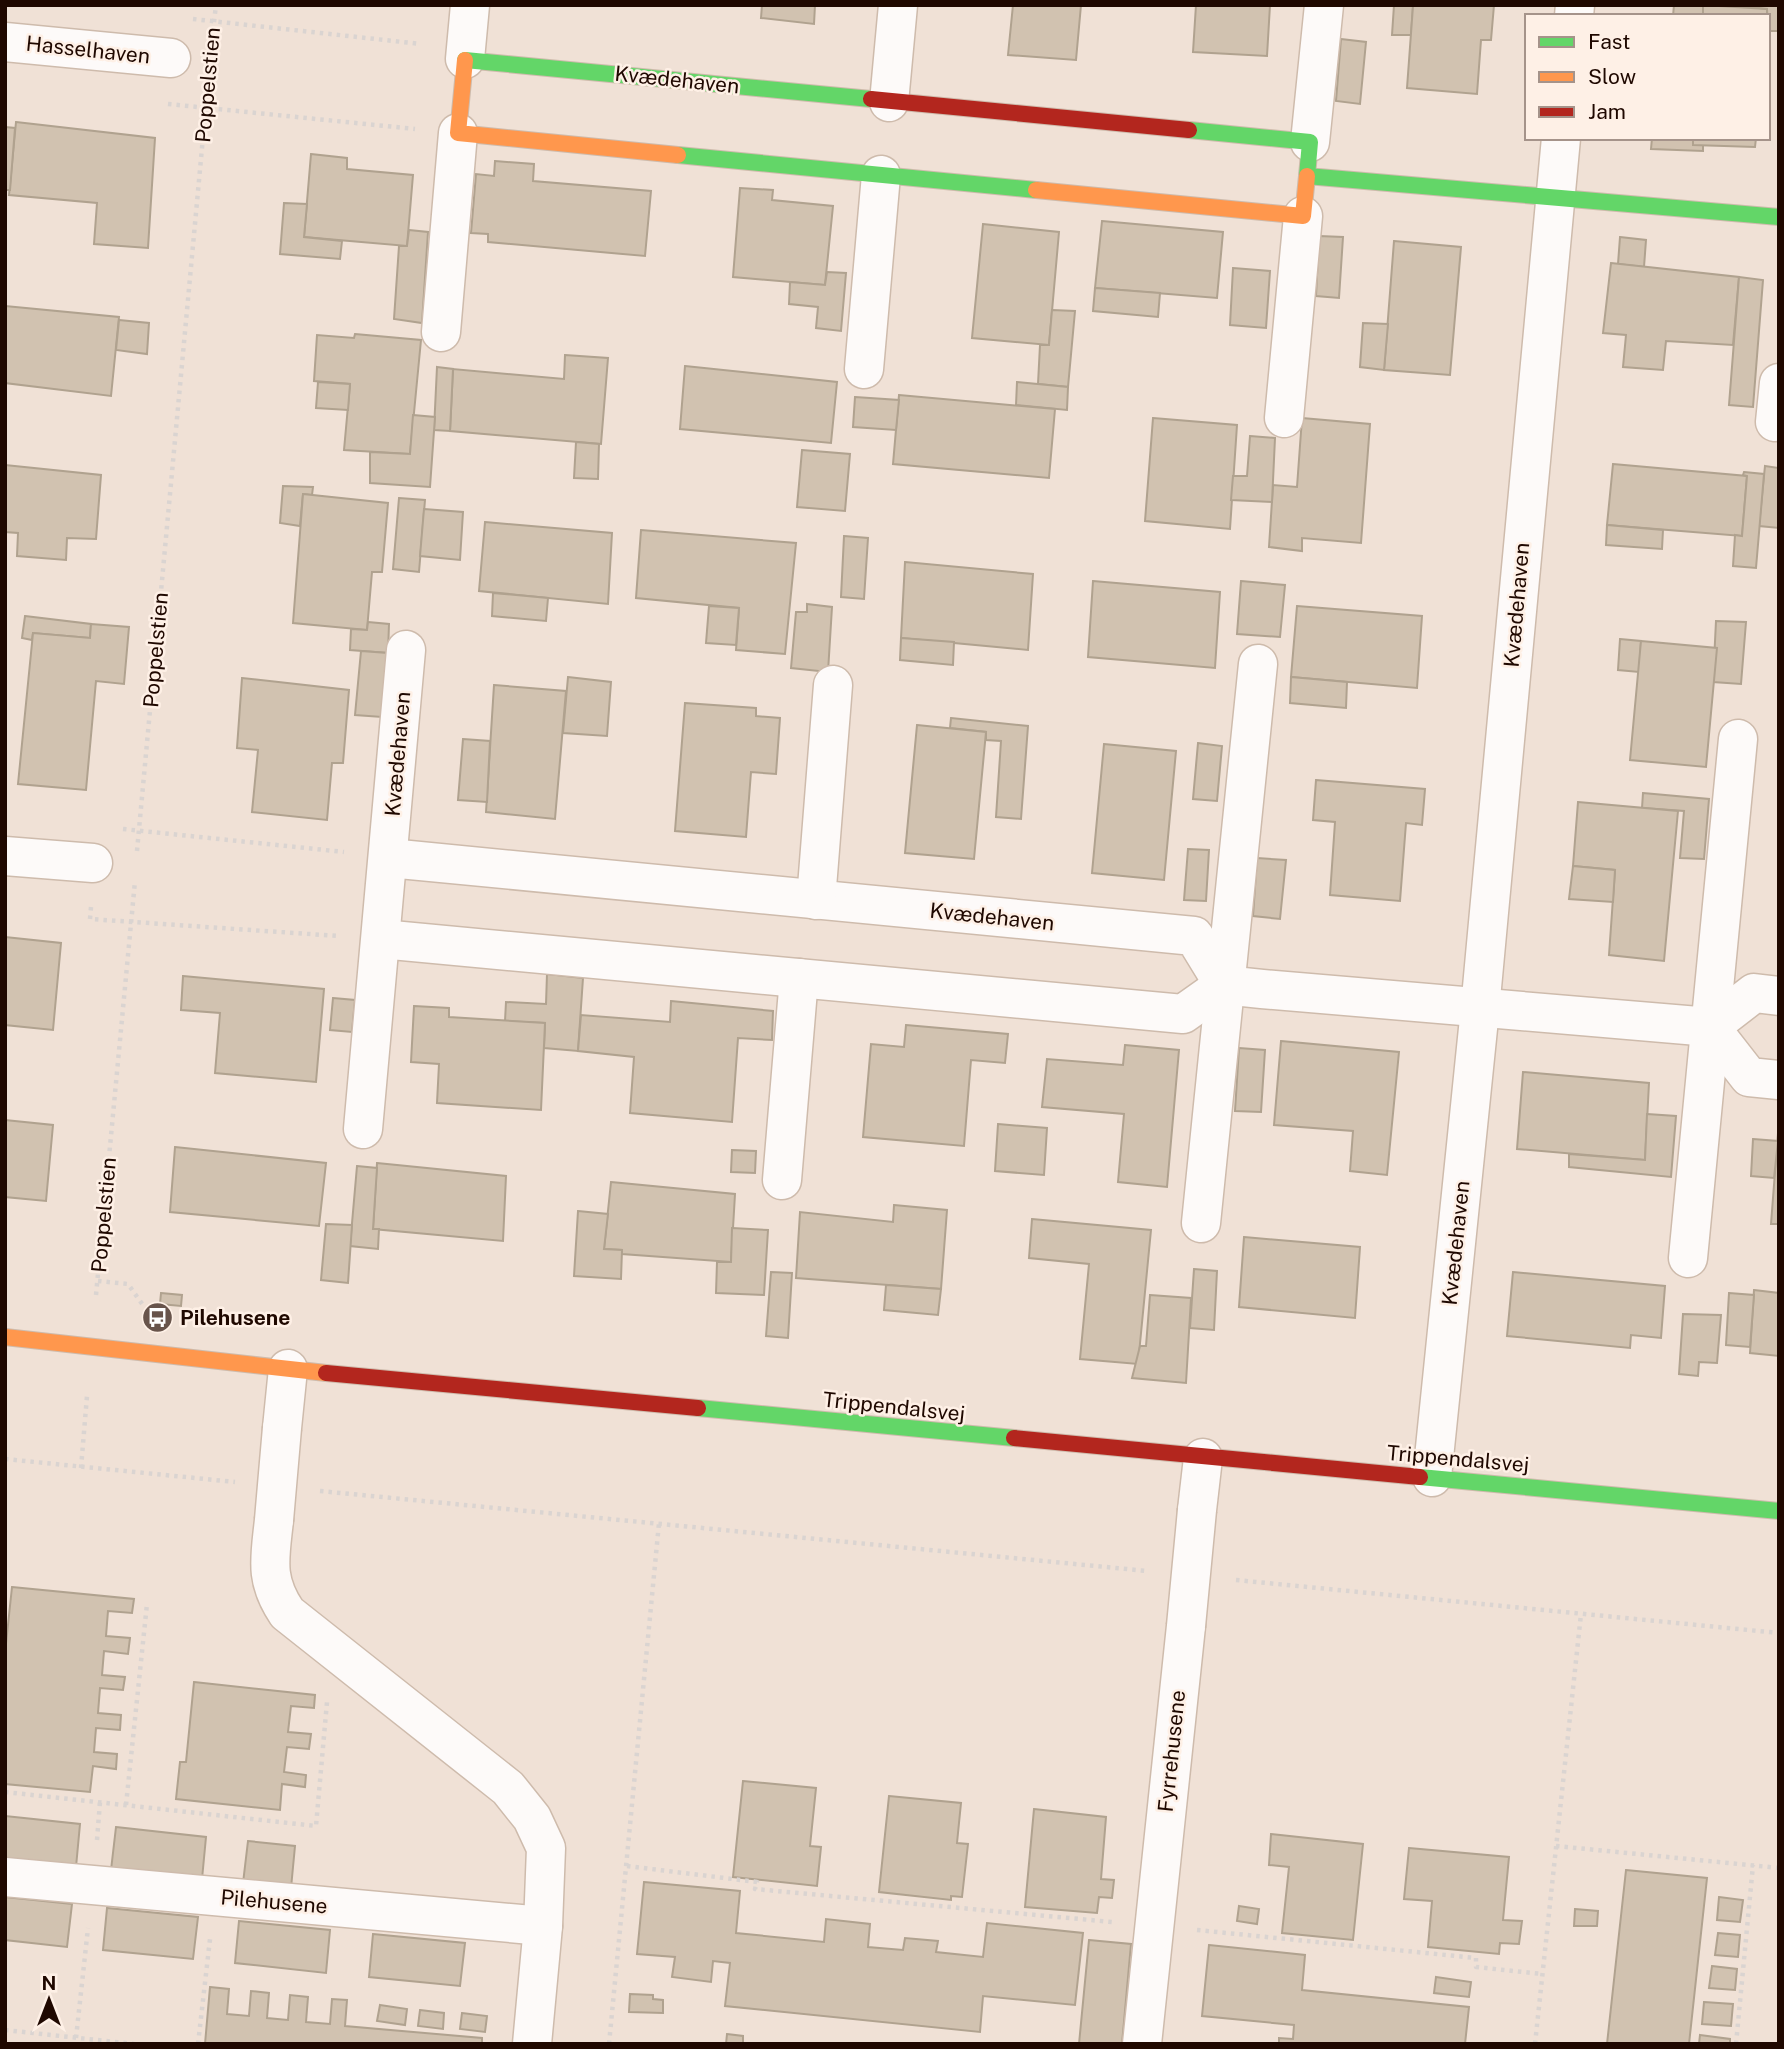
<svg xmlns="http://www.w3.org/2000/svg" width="1784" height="2049" font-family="'Public Sans',sans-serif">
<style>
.building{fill:#d1c2b0;stroke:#b0a28f;stroke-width:2}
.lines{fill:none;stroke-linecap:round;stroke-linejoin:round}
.street-casing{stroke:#cebbac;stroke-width:41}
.fast-casing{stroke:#cebbac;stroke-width:18}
.slow-casing{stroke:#cebbac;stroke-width:18}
.jam-casing{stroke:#cebbac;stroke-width:18}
.path{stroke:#dad4d1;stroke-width:4.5;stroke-dasharray:3.5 5;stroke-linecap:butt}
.street{stroke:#fdfaf9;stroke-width:38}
.fast{stroke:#63d668;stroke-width:16}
.slow{stroke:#ff974d;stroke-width:16}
.jam{stroke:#b3261e;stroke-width:16}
.street-bridge-casing{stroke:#cebbac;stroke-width:41;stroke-linecap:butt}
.street-bridge{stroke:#fdfaf9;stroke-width:38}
.labels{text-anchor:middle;stroke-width:5;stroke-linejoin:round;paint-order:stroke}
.street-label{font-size:21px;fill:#1f0800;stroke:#fef0e6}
.poi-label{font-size:21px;font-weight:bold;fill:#1f0800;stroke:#fef0e6;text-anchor:start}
</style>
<rect width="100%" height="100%" fill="#f0e1d6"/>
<g class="building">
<polygon points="762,5 815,5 814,24 761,18"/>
<polygon points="1013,5 1081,5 1076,60 1008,55"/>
<polygon points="1196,5 1270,5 1267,56 1193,52"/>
<polygon points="1394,5 1413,6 1411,35 1392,35"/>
<polygon points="1402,5 1494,5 1491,40 1481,40 1477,94 1407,88 1413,6"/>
<polygon points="1674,5 1703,5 1703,16 1673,16"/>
<polygon points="1703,5 1767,9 1767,16 1703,16"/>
<polygon points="1735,5 1779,5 1779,31 1768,31 1767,9"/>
<polygon points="1341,39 1366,42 1360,104 1336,101"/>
<polygon points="16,122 155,138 148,248 94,244 97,203 9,195"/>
<polygon points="5,127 15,128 10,190 5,190"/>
<polygon points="1652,138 1693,138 1693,145 1703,145 1703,151 1651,149"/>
<polygon points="1693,138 1756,138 1755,147 1693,145"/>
<polygon points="311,154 347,158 347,169 413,175 407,246 304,237"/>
<polygon points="495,161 534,164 533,181 651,191 645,256 488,242 488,234 471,233 476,174 494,176"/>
<polygon points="740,188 773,190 772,200 833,206 825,285 733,277"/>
<polygon points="284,203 307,204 304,237 342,241 340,259 280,254"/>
<polygon points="1102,221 1223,232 1217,298 1095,288"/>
<polygon points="983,224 1059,232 1049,345 972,338"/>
<polygon points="409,230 428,232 422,323 394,319 399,246 407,246"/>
<polygon points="1319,236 1343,237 1339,298 1316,296"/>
<polygon points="1620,237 1646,240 1644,267 1618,264"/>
<polygon points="1394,241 1461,247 1450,375 1384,370"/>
<polygon points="1611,263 1739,277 1733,345 1666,341 1663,370 1623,367 1626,335 1603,333"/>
<polygon points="1233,268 1270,271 1266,328 1230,325"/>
<polygon points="827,272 846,273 841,331 816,328 818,307 789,304 790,282 825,285"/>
<polygon points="1739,277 1763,280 1753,407 1729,405"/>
<polygon points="1095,288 1160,293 1158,317 1093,311"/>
<polygon points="5,306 119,317 111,396 5,383"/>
<polygon points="1052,310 1075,311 1068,387 1038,384 1040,345 1049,345"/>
<polygon points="119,320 149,323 147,354 116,350"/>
<polygon points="1363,323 1388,324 1384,370 1360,367"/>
<polygon points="355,334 421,340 410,454 344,450 350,384 314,381 317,335 354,338"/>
<polygon points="565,355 608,358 601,444 450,431 453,369 564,379"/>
<polygon points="685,366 837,382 831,443 680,429"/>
<polygon points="437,367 453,369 450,431 434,430"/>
<polygon points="318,382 350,384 348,410 316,408"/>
<polygon points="1017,382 1068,387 1067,410 1016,405"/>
<polygon points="899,395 1055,409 1049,478 893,464"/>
<polygon points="855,397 899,400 896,430 853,427"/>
<polygon points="413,415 435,417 430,487 370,483 370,452 410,454"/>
<polygon points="1153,418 1237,425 1230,529 1145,521"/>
<polygon points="1302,418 1370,424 1361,543 1302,538 1302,551 1269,547 1273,485 1297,487"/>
<polygon points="1250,436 1275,438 1272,502 1231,500 1233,476 1247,476"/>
<polygon points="576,442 599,444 598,479 574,478"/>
<polygon points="802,450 850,454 845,511 797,507"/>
<polygon points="1613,464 1747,476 1742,536 1607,525"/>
<polygon points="5,465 101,475 96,539 67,538 66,560 17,556 18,533 5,532"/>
<polygon points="1765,466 1779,468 1779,528 1759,526"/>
<polygon points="1744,472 1764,474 1756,568 1733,566 1735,535 1742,536 1747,476 1743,475"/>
<polygon points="283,486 313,487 312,495 303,494 300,526 280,523"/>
<polygon points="303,494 388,503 382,572 372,572 367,630 293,623"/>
<polygon points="399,498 425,500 419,572 393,569"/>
<polygon points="424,509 463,512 460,560 420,556"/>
<polygon points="485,522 612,533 608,604 479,591"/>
<polygon points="1607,525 1663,530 1662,549 1606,545"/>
<polygon points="641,530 796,543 785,654 736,650 739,608 636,598"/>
<polygon points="844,536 868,538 864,599 841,597"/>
<polygon points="905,562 1033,574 1028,650 901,638"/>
<polygon points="1093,581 1220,592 1215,668 1088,657"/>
<polygon points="1241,581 1285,585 1280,637 1237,634"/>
<polygon points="493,593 548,598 546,621 492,616"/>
<polygon points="807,604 832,607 828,672 791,668 796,612 807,612"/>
<polygon points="709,606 739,608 736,645 706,643"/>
<polygon points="1297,606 1422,616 1417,688 1291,677"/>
<polygon points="25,616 91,624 90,638 33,633 32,640 22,638"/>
<polygon points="1716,621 1746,622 1741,684 1713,682"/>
<polygon points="368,622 389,624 388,653 350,650 351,629 367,630"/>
<polygon points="91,624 129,627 124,684 96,681 86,790 18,784 33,633 90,638"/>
<polygon points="901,638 954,642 953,665 900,660"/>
<polygon points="1620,639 1641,641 1639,672 1618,670"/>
<polygon points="1641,641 1717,648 1706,767 1630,760"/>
<polygon points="361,651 388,653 382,717 355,715"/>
<polygon points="568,677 611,682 607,736 563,733"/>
<polygon points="1291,677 1347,682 1346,708 1290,703"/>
<polygon points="242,678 349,690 343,763 332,763 327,820 252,812 258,750 237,748"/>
<polygon points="494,685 566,691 555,819 486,812"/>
<polygon points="685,703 756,708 756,716 780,718 776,774 751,772 746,837 675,831"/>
<polygon points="951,718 1028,726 1021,819 996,817 1001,741 986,740 986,732 950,728"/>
<polygon points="917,725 986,732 974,859 905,853"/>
<polygon points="463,739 490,741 487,802 458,800"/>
<polygon points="1198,743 1222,746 1217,801 1193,799"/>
<polygon points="1104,744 1176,751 1164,880 1092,873"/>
<polygon points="1316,780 1425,789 1422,825 1406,823 1400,901 1330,895 1335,822 1313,820"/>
<polygon points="1643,793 1709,799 1704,859 1680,858 1684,811 1642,808"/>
<polygon points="1578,802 1678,811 1664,961 1609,955 1615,870 1573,866"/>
<polygon points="1188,849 1209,850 1206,901 1184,900"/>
<polygon points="1257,858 1286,860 1280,919 1253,916"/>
<polygon points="1573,866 1615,870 1613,902 1569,899"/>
<polygon points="5,937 61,943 53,1030 5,1025"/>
<polygon points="547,974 583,978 578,1051 544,1048 545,1023 505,1021 506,1002 546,1004"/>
<polygon points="183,976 324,989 316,1082 215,1073 220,1013 181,1010"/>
<polygon points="333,998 355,1000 352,1032 330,1030"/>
<polygon points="671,1001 773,1011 772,1040 738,1038 732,1122 630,1113 634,1057 578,1051 581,1015 670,1022"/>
<polygon points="414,1006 449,1008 449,1017 545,1023 541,1110 437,1103 439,1064 411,1062"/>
<polygon points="906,1025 1008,1034 1005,1063 971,1060 964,1146 863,1137 871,1044 904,1047"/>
<polygon points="1281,1041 1399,1052 1387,1175 1350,1171 1353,1131 1274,1125"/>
<polygon points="1125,1045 1179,1050 1167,1187 1118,1182 1124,1114 1042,1107 1047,1059 1123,1065"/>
<polygon points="1239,1048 1265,1050 1261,1112 1235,1111"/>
<polygon points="1523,1072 1649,1083 1645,1160 1517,1149"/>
<polygon points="1647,1114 1676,1116 1671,1177 1569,1167 1569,1154 1645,1160"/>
<polygon points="5,1120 53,1125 46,1201 5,1197"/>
<polygon points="998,1124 1047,1128 1044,1175 995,1171"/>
<polygon points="1778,1133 1779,1134 1779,1224 1771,1224"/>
<polygon points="1753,1139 1778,1141 1774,1178 1751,1176"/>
<polygon points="175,1147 326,1163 319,1226 170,1212"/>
<polygon points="732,1150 756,1151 755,1173 731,1172"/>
<polygon points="377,1163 506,1176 503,1241 373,1229"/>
<polygon points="357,1166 377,1168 373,1229 379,1229 378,1249 350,1246"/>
<polygon points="611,1182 735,1194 731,1262 622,1254 622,1250 604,1249"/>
<polygon points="894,1205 947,1210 941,1289 796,1278 800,1212 893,1222"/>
<polygon points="578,1211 608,1214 604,1249 622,1250 621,1279 574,1276"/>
<polygon points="1032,1219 1151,1230 1138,1364 1080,1359 1089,1264 1029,1258"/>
<polygon points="326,1224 352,1225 348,1283 321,1280"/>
<polygon points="732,1228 768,1230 764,1295 716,1293 717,1262 731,1262"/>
<polygon points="1244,1237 1360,1247 1355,1318 1239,1307"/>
<polygon points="1194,1269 1217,1271 1214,1330 1190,1328"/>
<polygon points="771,1272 792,1273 788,1338 766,1336"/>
<polygon points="1513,1272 1665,1286 1661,1338 1631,1335 1630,1348 1507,1336"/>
<polygon points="886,1285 941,1289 938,1315 884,1310"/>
<polygon points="1754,1290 1779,1293 1779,1356 1750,1353"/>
<polygon points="161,1293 182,1295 181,1306 160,1304"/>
<polygon points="1729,1293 1754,1295 1750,1347 1726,1345"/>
<polygon points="1150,1295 1191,1298 1186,1383 1132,1378 1140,1346 1146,1346"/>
<polygon points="1683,1314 1721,1315 1717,1363 1699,1362 1698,1376 1679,1374"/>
<polygon points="12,1587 134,1599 132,1613 108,1611 106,1636 130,1638 128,1654 104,1651 102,1675 125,1677 123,1690 100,1688 98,1713 121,1715 120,1730 96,1728 94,1752 117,1754 116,1769 93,1766 90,1792 5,1784 5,1653"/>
<polygon points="194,1682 315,1695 314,1708 291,1706 288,1732 311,1734 309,1749 287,1747 284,1772 306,1775 305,1787 282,1784 280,1810 176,1799 180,1762 186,1762"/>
<polygon points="743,1781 816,1788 810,1846 821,1847 817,1886 733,1877"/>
<polygon points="889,1796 961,1803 957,1843 968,1844 962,1897 951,1896 951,1900 879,1892"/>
<polygon points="1034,1809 1106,1817 1101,1879 1114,1880 1112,1898 1099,1897 1097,1913 1025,1907"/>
<polygon points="5,1816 80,1824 76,1867 5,1860"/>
<polygon points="116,1827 206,1837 202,1879 111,1870"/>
<polygon points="1271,1834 1363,1844 1353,1940 1282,1933 1289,1867 1269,1865"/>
<polygon points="248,1841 295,1846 291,1888 243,1883"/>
<polygon points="1409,1848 1509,1857 1503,1920 1522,1921 1519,1944 1500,1943 1499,1954 1428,1947 1432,1901 1404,1899"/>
<polygon points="1626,1870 1707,1878 1689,2044 1607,2044"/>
<polygon points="644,1882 740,1891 736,1933 824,1942 826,1919 870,1924 868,1947 903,1950 905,1938 938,1941 936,1952 983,1957 987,1923 1083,1933 1075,2005 983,1996 980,2032 725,2006 730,1963 713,1961 711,1982 672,1977 675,1957 637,1954"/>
<polygon points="5,1897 72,1904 67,1947 5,1940"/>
<polygon points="1719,1897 1743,1900 1740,1922 1717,1920"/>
<polygon points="1239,1906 1259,1909 1257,1924 1237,1921"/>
<polygon points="107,1908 198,1917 193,1959 103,1950"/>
<polygon points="1575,1909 1598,1911 1597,1926 1574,1926"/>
<polygon points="239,1921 330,1930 326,1973 235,1963"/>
<polygon points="1718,1933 1740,1935 1738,1957 1715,1955"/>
<polygon points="373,1934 465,1943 460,1986 369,1977"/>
<polygon points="1089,1940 1131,1944 1122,2044 1079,2044"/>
<polygon points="1209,1945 1305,1955 1302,1990 1469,2007 1465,2044 1279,2044 1279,2038 1293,2039 1294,2025 1202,2016"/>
<polygon points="1712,1966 1737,1969 1735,1990 1709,1988"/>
<polygon points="1436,1977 1471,1982 1469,1997 1434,1993"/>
<polygon points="210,1987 229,1989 227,2014 249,2016 251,1991 269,1993 267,2018 288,2020 290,1995 308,1997 306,2022 330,2024 332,1999 347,2000 345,2026 482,2038 482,2044 205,2044"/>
<polygon points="630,1994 653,1995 653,1999 663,2000 663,2013 629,2012"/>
<polygon points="1704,2002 1733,2004 1731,2026 1702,2024"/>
<polygon points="380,2005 407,2009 405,2025 377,2021"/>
<polygon points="420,2010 444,2013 443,2029 418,2026"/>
<polygon points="462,2013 487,2016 485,2032 460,2029"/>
<polygon points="727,2034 743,2036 743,2044 726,2044"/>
<polygon points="1700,2035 1730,2039 1730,2044 1699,2044"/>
</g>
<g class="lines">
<defs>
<g id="street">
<polyline points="1574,16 1575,5"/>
<polyline points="5,42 171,58"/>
<polyline points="465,59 470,5"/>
<polyline points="889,102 898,5"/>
<polyline points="1310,142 1324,5"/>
<polyline points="441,332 458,133"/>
<polyline points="864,369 881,175"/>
<polyline points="1284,418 1303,216"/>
<polyline points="1775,422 1779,383"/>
<polyline points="5,856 93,863"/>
<polyline points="389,858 1194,936 1224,985 1262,989 1710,1027 1754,993 1779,996"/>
<polyline points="816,900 833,685"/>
<polyline points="381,939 1183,1014 1224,985"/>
<polyline points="1710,1027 1749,1077 1779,1080"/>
<polyline points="363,1129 406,650"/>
<polyline points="782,1180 799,978"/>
<polyline points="1201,1223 1258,664"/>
<polyline points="1688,1258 1738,739"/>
<polyline points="282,1428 288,1369"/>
<polyline points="1432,1477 1480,1009 1561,138"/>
<polyline points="1197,1510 1203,1458"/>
<path d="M274,1520C270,1558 264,1579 287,1613L508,1788L532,1818L546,1848L543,1926L532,2044"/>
<polyline points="5,1877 543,1926"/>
<polyline points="1142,2044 1186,1626"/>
</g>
<g id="fast">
<polyline points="465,60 871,99"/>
<polyline points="1189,130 1310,142 1307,176 1779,217"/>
<polyline points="678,155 1036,190"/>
<polyline points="698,1408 1014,1438"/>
<polyline points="1420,1477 1779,1511"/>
</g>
<g id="slow">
<polyline points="465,60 458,133 678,155"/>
<polyline points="1036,190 1303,216 1307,176"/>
<polyline points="5,1337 326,1373"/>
</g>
<g id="jam">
<polyline points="871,99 1189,130"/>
<polyline points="326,1373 698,1408"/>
<polyline points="1014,1438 1420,1477"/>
</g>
</defs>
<use href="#street" class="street-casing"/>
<use href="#fast" class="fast-casing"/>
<use href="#slow" class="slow-casing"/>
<use href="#jam" class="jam-casing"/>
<g class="path">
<polyline points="193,19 421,44"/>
<polyline points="212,39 216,5"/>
<polyline points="168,104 415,129"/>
<polyline points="123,829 344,852"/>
<polyline points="137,851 208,83"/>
<polyline points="91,907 90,919 338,936"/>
<polyline points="98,1281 128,1284 145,1308"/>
<polyline points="96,1295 135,881"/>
<polyline points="5,1459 235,1482"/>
<polyline points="81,1468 87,1396"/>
<polyline points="320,1491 1147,1571"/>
<polyline points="1236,1580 1779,1633"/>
<polyline points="5,1792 316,1826 327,1702"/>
<polyline points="126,1805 147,1604"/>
<polyline points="97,1840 100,1802"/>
<polyline points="1556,1846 1779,1868"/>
<polyline points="627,1866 757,1882 755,1889 1112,1922"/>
<polyline points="1197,1930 1476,1958 1476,1967 1542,1974"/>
<polyline points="5,2030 134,2044"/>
<polyline points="76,2038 88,1928"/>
<polyline points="198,2044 210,1939"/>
<polyline points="609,2044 659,1523"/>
<polyline points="1535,2044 1581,1614"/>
<polyline points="1736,2044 1753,1865"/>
</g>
<use href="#street" class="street"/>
<use href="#fast" class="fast"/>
<use href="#slow" class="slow"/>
<use href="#jam" class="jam"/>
<defs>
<g id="street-bridge">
<polyline points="274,1520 282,1428"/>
<polyline points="1186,1626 1197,1510"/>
</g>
</defs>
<use href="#street-bridge" class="street-bridge-casing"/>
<use href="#street-bridge" class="street-bridge"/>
</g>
<defs>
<symbol id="bus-disc" viewBox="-11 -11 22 22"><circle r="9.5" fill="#68544b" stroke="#fef0e6"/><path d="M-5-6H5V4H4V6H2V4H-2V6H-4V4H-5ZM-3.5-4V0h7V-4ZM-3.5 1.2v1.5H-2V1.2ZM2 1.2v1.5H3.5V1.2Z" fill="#fff"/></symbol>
</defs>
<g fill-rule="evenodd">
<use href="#bus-disc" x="140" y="1300" width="35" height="35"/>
</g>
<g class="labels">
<g class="street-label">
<text transform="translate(88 50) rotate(6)" y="7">Hasselhaven</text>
<text transform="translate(677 80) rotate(6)" y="7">Kvædehaven</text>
<text transform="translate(208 85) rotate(-85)" y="7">Poppelstien</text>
<text transform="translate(1517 605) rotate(-85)" y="7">Kvædehaven</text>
<text transform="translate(156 650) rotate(-85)" y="7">Poppelstien</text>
<text transform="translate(398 754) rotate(-85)" y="7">Kvædehaven</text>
<text transform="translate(992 917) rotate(6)" y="7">Kvædehaven</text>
<text transform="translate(104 1215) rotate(-85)" y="7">Poppelstien</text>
<text transform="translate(1456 1243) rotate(-84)" y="7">Kvædehaven</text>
<text transform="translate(894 1407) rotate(6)" y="7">Trippendalsvej</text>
<text transform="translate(1458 1459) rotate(5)" y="7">Trippendalsvej</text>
<text transform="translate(1172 1751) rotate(-84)" y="7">Fyrrehusene</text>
<text transform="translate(274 1902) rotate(5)" y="7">Pilehusene</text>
</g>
<g class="poi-label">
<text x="180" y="1325">Pilehusene</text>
</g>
</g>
<rect width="1784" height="2049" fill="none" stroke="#1f0800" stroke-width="14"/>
<rect x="1525" y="14" width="245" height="126" fill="#fef0e6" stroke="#a5938a" stroke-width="2"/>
<rect x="1539" y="37" width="35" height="10" fill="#63d668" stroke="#a5938a" stroke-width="2"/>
<text x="1588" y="49" font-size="21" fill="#1f0800">Fast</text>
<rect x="1539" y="72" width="35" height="10" fill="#ff974d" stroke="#a5938a" stroke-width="2"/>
<text x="1588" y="84" font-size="21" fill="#1f0800">Slow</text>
<rect x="1539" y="107" width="35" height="10" fill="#b3261e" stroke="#a5938a" stroke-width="2"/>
<text x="1588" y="119" font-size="21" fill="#1f0800">Jam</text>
<g transform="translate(49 2000)" stroke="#fef0e6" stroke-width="5" paint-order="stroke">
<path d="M0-5L12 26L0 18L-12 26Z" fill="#1f0800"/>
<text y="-10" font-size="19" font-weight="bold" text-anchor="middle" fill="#1f0800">N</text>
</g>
</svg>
